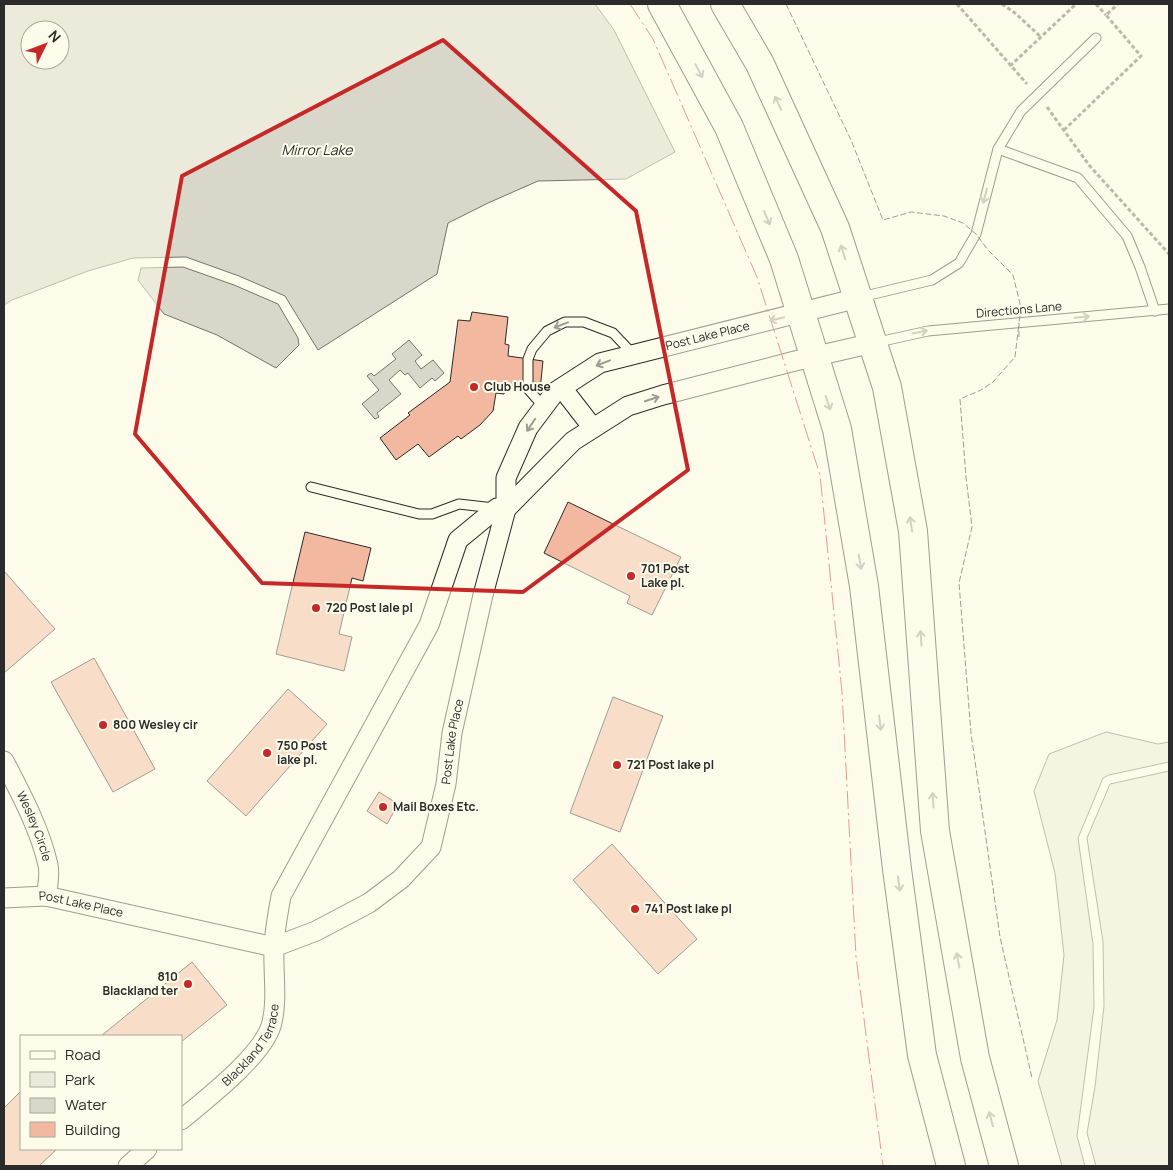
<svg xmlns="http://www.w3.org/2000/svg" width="1173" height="1170" font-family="Manrope,sans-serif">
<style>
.green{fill:#ecebdb;stroke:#74746e}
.water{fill:#d8d7c9;stroke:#74746e;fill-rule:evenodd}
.building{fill:#f2b8a0;stroke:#2b2b2b}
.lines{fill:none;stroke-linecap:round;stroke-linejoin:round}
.lane-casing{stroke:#2b2b2b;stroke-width:11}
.street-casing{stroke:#2b2b2b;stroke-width:21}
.primary-casing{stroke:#2b2b2b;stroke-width:30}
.path{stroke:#6a6964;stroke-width:3;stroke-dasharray:4 2.5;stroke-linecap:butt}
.lane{stroke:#fdfbea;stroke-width:9}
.street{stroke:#fdfbea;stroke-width:19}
.primary{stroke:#fdfbea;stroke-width:28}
.fence{stroke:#2b2b2b;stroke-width:1;stroke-dasharray:6 2.5;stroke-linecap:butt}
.power{stroke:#c62828;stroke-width:1;stroke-dasharray:18 4 2.5 4;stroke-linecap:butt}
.oneway{stroke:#9e9d94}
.marked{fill:none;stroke:#c62828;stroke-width:4;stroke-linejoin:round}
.poi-dot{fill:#c62828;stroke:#fdfbea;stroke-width:2}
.labels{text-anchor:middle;stroke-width:4;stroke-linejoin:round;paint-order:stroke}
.street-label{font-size:12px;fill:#2b2b2b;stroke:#fdfbea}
.poi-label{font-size:12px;font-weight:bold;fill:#2b2b2b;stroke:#fdfbea;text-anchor:start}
.water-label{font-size:14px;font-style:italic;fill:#2b2b2b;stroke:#fdfbea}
</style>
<rect width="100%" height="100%" fill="#fdfbea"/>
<g class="green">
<polygon points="1106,732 1158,744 1169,742 1169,762 1109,775 1103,778 1078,838 1093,944 1094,1007 1077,1136 1085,1166 1062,1166 1038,1081 1057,1020 1064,955 1055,873 1034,791 1049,754"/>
<polygon points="1169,771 1169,1166 1096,1166 1087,1133 1095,1087 1104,1006 1103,942 1087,838 1110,784"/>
</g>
<g class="water">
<path d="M4,4H595L614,30L675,152L626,179L538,181L488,203L448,223L437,274L318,350L285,296L239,276L186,257L133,258L88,271L12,300L4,305ZM30,30H60V60H30Z"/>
<polygon points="183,267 234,285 278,304 298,338 299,345 276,368 217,335 164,314 138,280 141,268"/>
<polygon points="409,340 422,355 415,361 421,369 433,360 444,373 435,381 432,378 420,388 408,373 405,375 400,370 389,380 401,394 377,413 379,417 375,419 362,404 379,390 367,376 371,373 374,376 396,359 392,354"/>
</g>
<g class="building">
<polygon points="472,312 508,317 505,344 509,345 508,356 543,361 540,390 505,385 504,394 496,393 493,411 480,425 461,439 458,436 429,457 418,444 396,460 380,438 410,415 408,413 450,382 458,320 470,321"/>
<polygon points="568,502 681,557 652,615 627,603 630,596 544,553"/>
<polygon points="305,532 371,548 363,581 352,578 339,634 352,637 344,671 276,654"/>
<polygon points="4,571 55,629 4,673"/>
<polygon points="94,658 155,769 113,792 51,682"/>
<polygon points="288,689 327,724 246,816 207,781"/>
<polygon points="613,697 663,716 620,832 570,813"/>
<polygon points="379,792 398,804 387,824 367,811"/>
<polygon points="612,844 697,939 658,974 573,880"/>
<polygon points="192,962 227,1005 181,1042 181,1036 101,1036"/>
<polygon points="21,1091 21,1149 57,1149 39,1166 4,1166 4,1108"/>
</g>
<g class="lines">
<defs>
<g id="lane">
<polyline points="998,149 1078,178 1127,236 1140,267 1155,311"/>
<polyline points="861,297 932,280 959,263 976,234 998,149 1021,111 1096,38"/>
<polyline points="874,343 928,331 1169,309"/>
<polyline points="544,407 528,389 528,359 532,349 547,331 565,322 584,322 613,333 633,354"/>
<polyline points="311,487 419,514 432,514 459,504 494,508"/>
</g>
<g id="street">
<polyline points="562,388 593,428"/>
<polyline points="506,509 573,441 628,406 663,395 795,361 873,343"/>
<path id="s1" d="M4,761C21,794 40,829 48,865C50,875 48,886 46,896"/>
<path id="s2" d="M4,898L46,896L274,947L316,931L369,903L401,879L431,847L446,784L452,733L483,595L506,509V478L528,428L555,392L600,363L858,298"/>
<path id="s3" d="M181,1120C206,1099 261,1057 271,1026C278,1002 273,974 274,950C274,932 278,914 281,896L429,625L458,540L497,508"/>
<polyline points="128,1166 147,1149"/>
</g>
<g id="primary">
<polyline points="662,4 729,127 784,259 837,429 864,586 897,869 922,1055 951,1166"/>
<polyline points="725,4 760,64 835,228 887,387 913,531 935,831 975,1058 1004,1166"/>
</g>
</defs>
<use href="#lane" class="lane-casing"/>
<use href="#street" class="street-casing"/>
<use href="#primary" class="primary-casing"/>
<g class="path">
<polyline points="957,4 1027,84"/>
<polyline points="1002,4 1015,13 1041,37"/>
<polyline points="1096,4 1106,15"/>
<polyline points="1010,66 1076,4"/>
<polyline points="1047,107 1089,165 1169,254"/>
<polyline points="1064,130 1141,56 1106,15 1118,4"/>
</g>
<use href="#lane" class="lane"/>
<use href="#street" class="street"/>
<use href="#primary" class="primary"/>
<g class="fence">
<polyline points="786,4 851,140 883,220 911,212 944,216 963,223 976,234 988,250 1013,275 1021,308 1019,323"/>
<polyline points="1019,337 1019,323 1015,357 993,382 981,390 960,399 966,477 972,527 959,583 971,733 1000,937 1032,1078"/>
</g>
<polyline class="power" points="630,4 653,39 757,277 820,475 842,692 856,957 883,1166"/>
</g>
<defs><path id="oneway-shaft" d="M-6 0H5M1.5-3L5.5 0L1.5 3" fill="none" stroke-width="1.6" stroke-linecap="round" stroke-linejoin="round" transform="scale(1.25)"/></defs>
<g class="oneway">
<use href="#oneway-shaft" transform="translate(699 71) rotate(62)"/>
<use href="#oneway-shaft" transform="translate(778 103) rotate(-115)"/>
<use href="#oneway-shaft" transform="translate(985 196) rotate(105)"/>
<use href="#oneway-shaft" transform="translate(767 218) rotate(67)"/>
<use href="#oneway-shaft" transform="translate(843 252) rotate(-108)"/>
<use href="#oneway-shaft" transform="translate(1082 317) rotate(-5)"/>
<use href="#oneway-shaft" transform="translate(777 319) rotate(167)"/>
<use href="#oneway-shaft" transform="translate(561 325) rotate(159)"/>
<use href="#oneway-shaft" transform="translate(920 332) rotate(-12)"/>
<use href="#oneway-shaft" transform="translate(603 363) rotate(159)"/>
<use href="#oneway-shaft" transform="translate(652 399) rotate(-18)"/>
<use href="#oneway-shaft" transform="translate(828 403) rotate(72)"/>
<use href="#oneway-shaft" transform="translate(531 425) rotate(124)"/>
<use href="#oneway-shaft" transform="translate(911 524) rotate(-99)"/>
<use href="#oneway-shaft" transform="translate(860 562) rotate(80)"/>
<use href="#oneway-shaft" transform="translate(921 638) rotate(-94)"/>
<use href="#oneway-shaft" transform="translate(880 723) rotate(83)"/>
<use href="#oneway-shaft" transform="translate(933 800) rotate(-94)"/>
<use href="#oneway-shaft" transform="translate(899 884) rotate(82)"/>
<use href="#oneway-shaft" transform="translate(958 960) rotate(-100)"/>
<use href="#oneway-shaft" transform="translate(991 1119) rotate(-105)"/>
</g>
<path d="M0 0H1173V1170H0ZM443,40L636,211L688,470L523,592L262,583L135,434L182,176Z" fill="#fdfbea" fill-opacity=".55" fill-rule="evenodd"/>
<path class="marked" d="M443,40L636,211L688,470L523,592L262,583L135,434L182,176Z"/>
<g class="poi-dot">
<circle cx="474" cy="387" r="5"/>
<circle cx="631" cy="576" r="5"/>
<circle cx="316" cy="608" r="5"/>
<circle cx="103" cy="725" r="5"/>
<circle cx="267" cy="753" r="5"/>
<circle cx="617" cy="765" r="5"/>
<circle cx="383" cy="807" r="5"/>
<circle cx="635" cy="909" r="5"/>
<circle cx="188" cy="984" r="5"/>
</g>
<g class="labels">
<g class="street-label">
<text transform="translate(1019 310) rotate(-5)" y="4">Directions Lane</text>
<text dy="4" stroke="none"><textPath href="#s2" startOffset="1106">Post Lake Place</textPath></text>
<text dy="4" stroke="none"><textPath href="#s2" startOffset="572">Post Lake Place</textPath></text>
<text dy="4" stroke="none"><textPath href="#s1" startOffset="72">Wesley Circle</textPath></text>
<text dy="4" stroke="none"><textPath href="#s2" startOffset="78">Post Lake Place</textPath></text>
<text dy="4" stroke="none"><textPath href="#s3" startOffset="105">Blackland Terrace</textPath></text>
</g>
<g class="poi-label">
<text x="484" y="391">Club House</text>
<text x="641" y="573">701 Post<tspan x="641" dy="14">Lake pl.</tspan></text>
<text x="326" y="612">720 Post lale pl</text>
<text x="113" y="729">800 Wesley cir</text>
<text x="277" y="750">750 Post<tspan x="277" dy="14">lake pl.</tspan></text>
<text x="627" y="769">721 Post lake pl</text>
<text x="393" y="811">Mail Boxes Etc.</text>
<text x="645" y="913">741 Post lake pl</text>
<text x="178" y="981" text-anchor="end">810<tspan x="178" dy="14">Blackland ter</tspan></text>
</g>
<g class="water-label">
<text x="317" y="155">Mirror Lake</text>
</g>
</g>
<rect width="1173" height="1170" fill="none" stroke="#2b2b2b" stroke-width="10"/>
<rect x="20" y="1035" width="162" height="115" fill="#fdfbea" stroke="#a9a89e"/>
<rect x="30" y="1051" width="25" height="8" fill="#fdfbea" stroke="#a9a89e"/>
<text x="65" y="1060" font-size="15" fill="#2b2b2b">Road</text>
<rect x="30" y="1072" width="25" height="15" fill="#ecebdb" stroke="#a9a89e"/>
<text x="65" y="1085" font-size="15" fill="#2b2b2b">Park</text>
<rect x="30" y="1098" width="25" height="15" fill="#d8d7c9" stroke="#a9a89e"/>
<text x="65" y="1110" font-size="15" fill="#2b2b2b">Water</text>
<rect x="30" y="1122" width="25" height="15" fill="#f2b8a0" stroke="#a9a89e"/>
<text x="65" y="1135" font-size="15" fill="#2b2b2b">Building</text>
<g transform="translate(45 45) rotate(48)"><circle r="24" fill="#fdfbea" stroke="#a9a89e"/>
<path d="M0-4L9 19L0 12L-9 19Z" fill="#c62828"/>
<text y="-8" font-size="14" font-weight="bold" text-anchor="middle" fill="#2b2b2b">N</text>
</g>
</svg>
